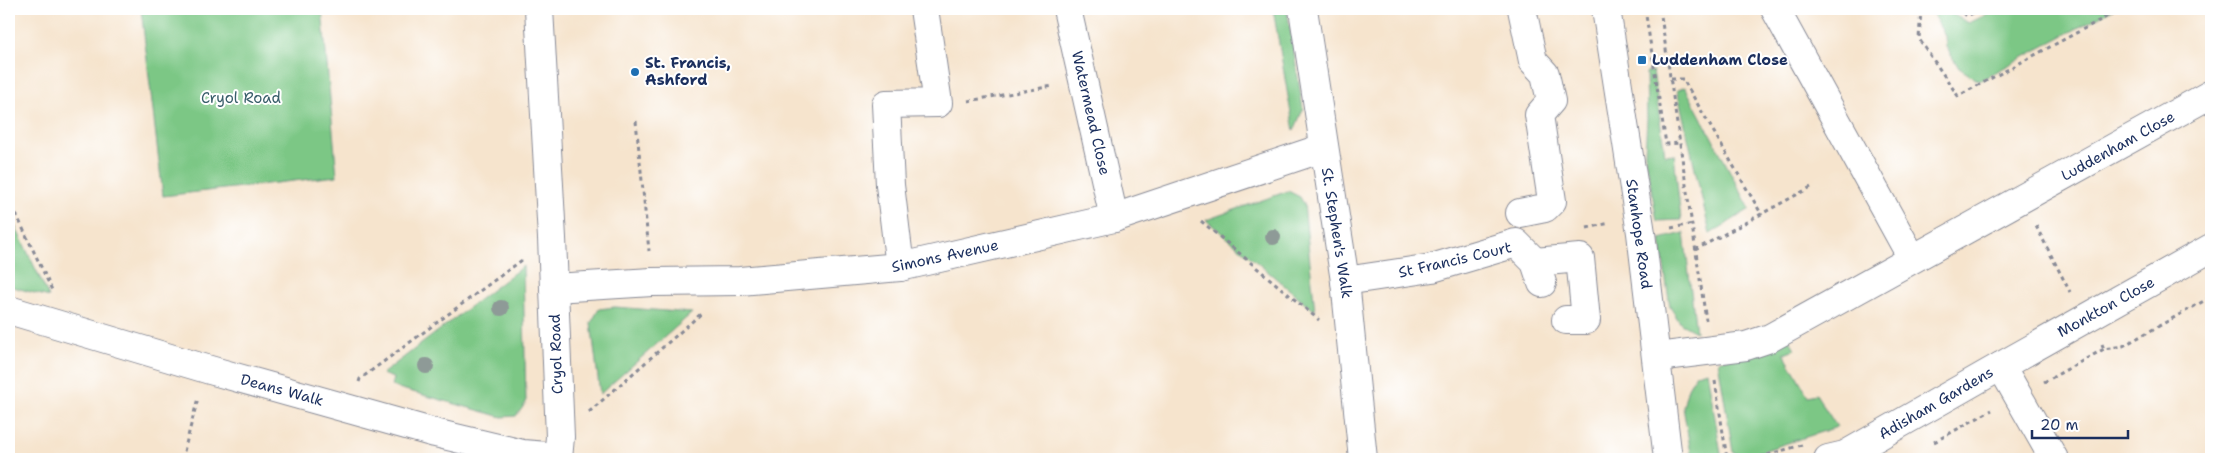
<svg xmlns="http://www.w3.org/2000/svg" width="2220" height="468" font-family="'Shantell Sans',sans-serif">
<style>
.green{fill:#7bc785;stroke:#4b7b72}
.lines{fill:none;stroke-linecap:round;stroke-linejoin:round}
.minor-casing{stroke:#888a96;stroke-width:30}
.path{stroke:#888a96;stroke-width:3;stroke-dasharray:4 4;stroke-linecap:butt}
.minor{stroke:#fff;stroke-width:28}
.tree{fill:#8e9a97}
.poi-dot{fill:#1f6fb2;stroke:#fff;stroke-width:2}
.labels{text-anchor:middle;stroke-width:4;stroke-linejoin:round;paint-order:stroke}
.poi-label{font-size:15px;font-weight:bold;fill:#1b2f5e;stroke:#fff;text-anchor:start}
.park-label{font-size:15px;fill:#385d6a;stroke:#fff}
.street-label{font-size:15px;fill:#1b2f5e;stroke:#fff}
</style>
<rect width="100%" height="100%" fill="#fff"/>
<filter id="ink" filterUnits="userSpaceOnUse"><feTurbulence type="fractalNoise" baseFrequency=".02" numOctaves="2"/><feDisplacementMap in="SourceGraphic" scale="10" xChannelSelector="R" yChannelSelector="G"/><feConvolveMatrix kernelMatrix="1 2 1 2 8 2 1 2 1" color-interpolation-filters="sRGB"/></filter>
<filter id="wash" filterUnits="userSpaceOnUse"><feTurbulence type="fractalNoise" baseFrequency=".0096" numOctaves="4" result="noise"/><feDisplacementMap in="SourceGraphic" scale="20" xChannelSelector="R" yChannelSelector="G"/><feGaussianBlur stdDeviation="1.12" result="paint"/><feColorMatrix in="noise" values="0 0 0 0 0 0 0 0 0 0 0 0 0 0 0 0 0 1.4 0 .05"/><feComposite in="paint" operator="in"/></filter>
<g filter="url(#wash)">
<rect width="100%" height="100%" fill="#f6e4cd"/>
<g class="green">
<polygon points="141,9 322,9 337,176 163,196"/>
<polygon points="1273,9 1287,9 1303,109 1294,131"/>
<polygon points="1930,9 1942,9 1969,23 1998,9 2113,9 1979,81 1959,68 1946,47 1945,36"/>
<polygon points="1653,71 1665,155 1674,154 1681,220 1657,221 1645,153 1647,119 1646,73"/>
<polygon points="1685,87 1750,209 1710,234 1677,90"/>
<polygon points="1288,191 1300,197 1304,204 1315,311 1206,220"/>
<polygon points="9,213 49,297 9,286"/>
<polygon points="1684,233 1696,332 1681,324 1670,307 1660,239"/>
<polygon points="523,266 526,403 516,416 502,417 391,386 393,378 382,374"/>
<polygon points="615,307 692,313 600,394 591,323 599,309"/>
<polygon points="1790,340 1795,349 1784,353 1808,396 1816,394 1837,427 1744,457 1733,452 1718,361"/>
<polygon points="1707,371 1722,459 1692,459 1683,407 1688,388 1696,374"/>
</g>
</g>
<g filter="url(#ink)">
<g class="lines">
<defs>
<g id="minor">
<polyline points="539,9 552,238 560,437 558,459"/>
<polyline points="1067,9 1114,218"/>
<polyline points="1303,9 1345,281 1363,459"/>
<polyline points="1606,9 1641,233 1668,459"/>
<polyline points="1775,9 1912,258"/>
<polyline points="1520,213 1545,208 1552,201 1539,115 1551,101 1545,74 1533,61 1522,9"/>
<polyline points="1535,262 1580,258 1586,320 1566,320"/>
<polyline points="900,267 890,185 886,104 938,103 924,9"/>
<polyline points="1345,281 1432,268 1516,243 1535,262 1542,283"/>
<polyline points="554,288 652,282 740,281 900,267 1114,218 1323,148"/>
<polyline points="9,310 210,370 435,433 523,454 558,457"/>
<polyline points="1657,357 1746,346 1770,338 2211,94"/>
<polyline points="2001,366 2211,248"/>
<polyline points="1828,459 1845,455 2001,366 2054,459"/>
</g>
</defs>
<use href="#minor" class="minor-casing"/>
<g class="path">
<polyline points="1645,9 1666,144 1680,143"/>
<polyline points="1660,9 1706,320"/>
<polyline points="1921,9 1919,39 1958,96 2121,9"/>
<polyline points="1956,9 1967,16 1981,9"/>
<polyline points="1671,79 1683,79 1762,215"/>
<polyline points="968,101 1053,86"/>
<polyline points="636,121 649,251"/>
<polyline points="9,199 52,290"/>
<polyline points="1201,221 1319,320"/>
<polyline points="2036,226 2070,292"/>
<polyline points="1587,228 1610,223"/>
<polyline points="1671,228 1693,224"/>
<polyline points="1695,250 1811,187"/>
<polyline points="2102,344 2104,349 2123,346 2211,297"/>
<polyline points="1715,381 1727,459"/>
<polyline points="359,382 360,379 522,260"/>
<polyline points="2044,382 2104,349"/>
<polyline points="589,412 703,312"/>
<polyline points="1934,442 1992,410"/>
<polyline points="182,459 198,398"/>
<polyline points="1752,459 1802,445"/>
</g>
<use href="#minor" class="minor"/>
</g>
<g class="tree">
<circle cx="1273" cy="237" r="8"/>
<circle cx="501" cy="308" r="8"/>
<circle cx="426" cy="366" r="8"/>
</g>
</g>
<g class="poi-dot">
<rect x="1637" y="55" width="10" height="10" rx="2.5"/>
<circle cx="635" cy="72" r="5"/>
</g>
<g class="labels">
<g class="poi-label">
<text x="1652" y="65">Luddenham Close</text>
<text x="645" y="68">St. Francis,<tspan x="645" dy="17">Ashford</tspan></text>
</g>
<g class="park-label">
<text x="241" y="103">Cryol Road</text>
</g>
<g class="street-label">
<text transform="translate(1091 113) rotate(77)" y="5">Watermead Close</text>
<text transform="translate(2118 146) rotate(-29)" y="5">Luddenham Close</text>
<text transform="translate(1337 233) rotate(81)" y="5">St. Stephen's Walk</text>
<text transform="translate(1639 234) rotate(82)" y="5">Stanhope Road</text>
<text transform="translate(945 256) rotate(-12)" y="5">Simons Avenue</text>
<text transform="translate(1455 260) rotate(-13)" y="5">St Francis Court</text>
<text transform="translate(2106 307) rotate(-29)" y="5">Monkton Close</text>
<text transform="translate(556 354) rotate(-92)" y="5">Cryol Road</text>
<text transform="translate(282 390) rotate(15)" y="5">Deans Walk</text>
<text transform="translate(1936 403) rotate(-30)" y="5">Adisham Gardens</text>
</g>
</g>
<rect width="2220" height="468" fill="none" stroke="#fff" stroke-width="30"/>
<path d="M2032 430v8h96v-8" fill="none" stroke="#1b2f5e" stroke-width="2.5"/>
<text x="2040" y="430" font-size="15" fill="#1b2f5e" stroke="#ffffff" stroke-width="4" paint-order="stroke">20 m</text>
</svg>
